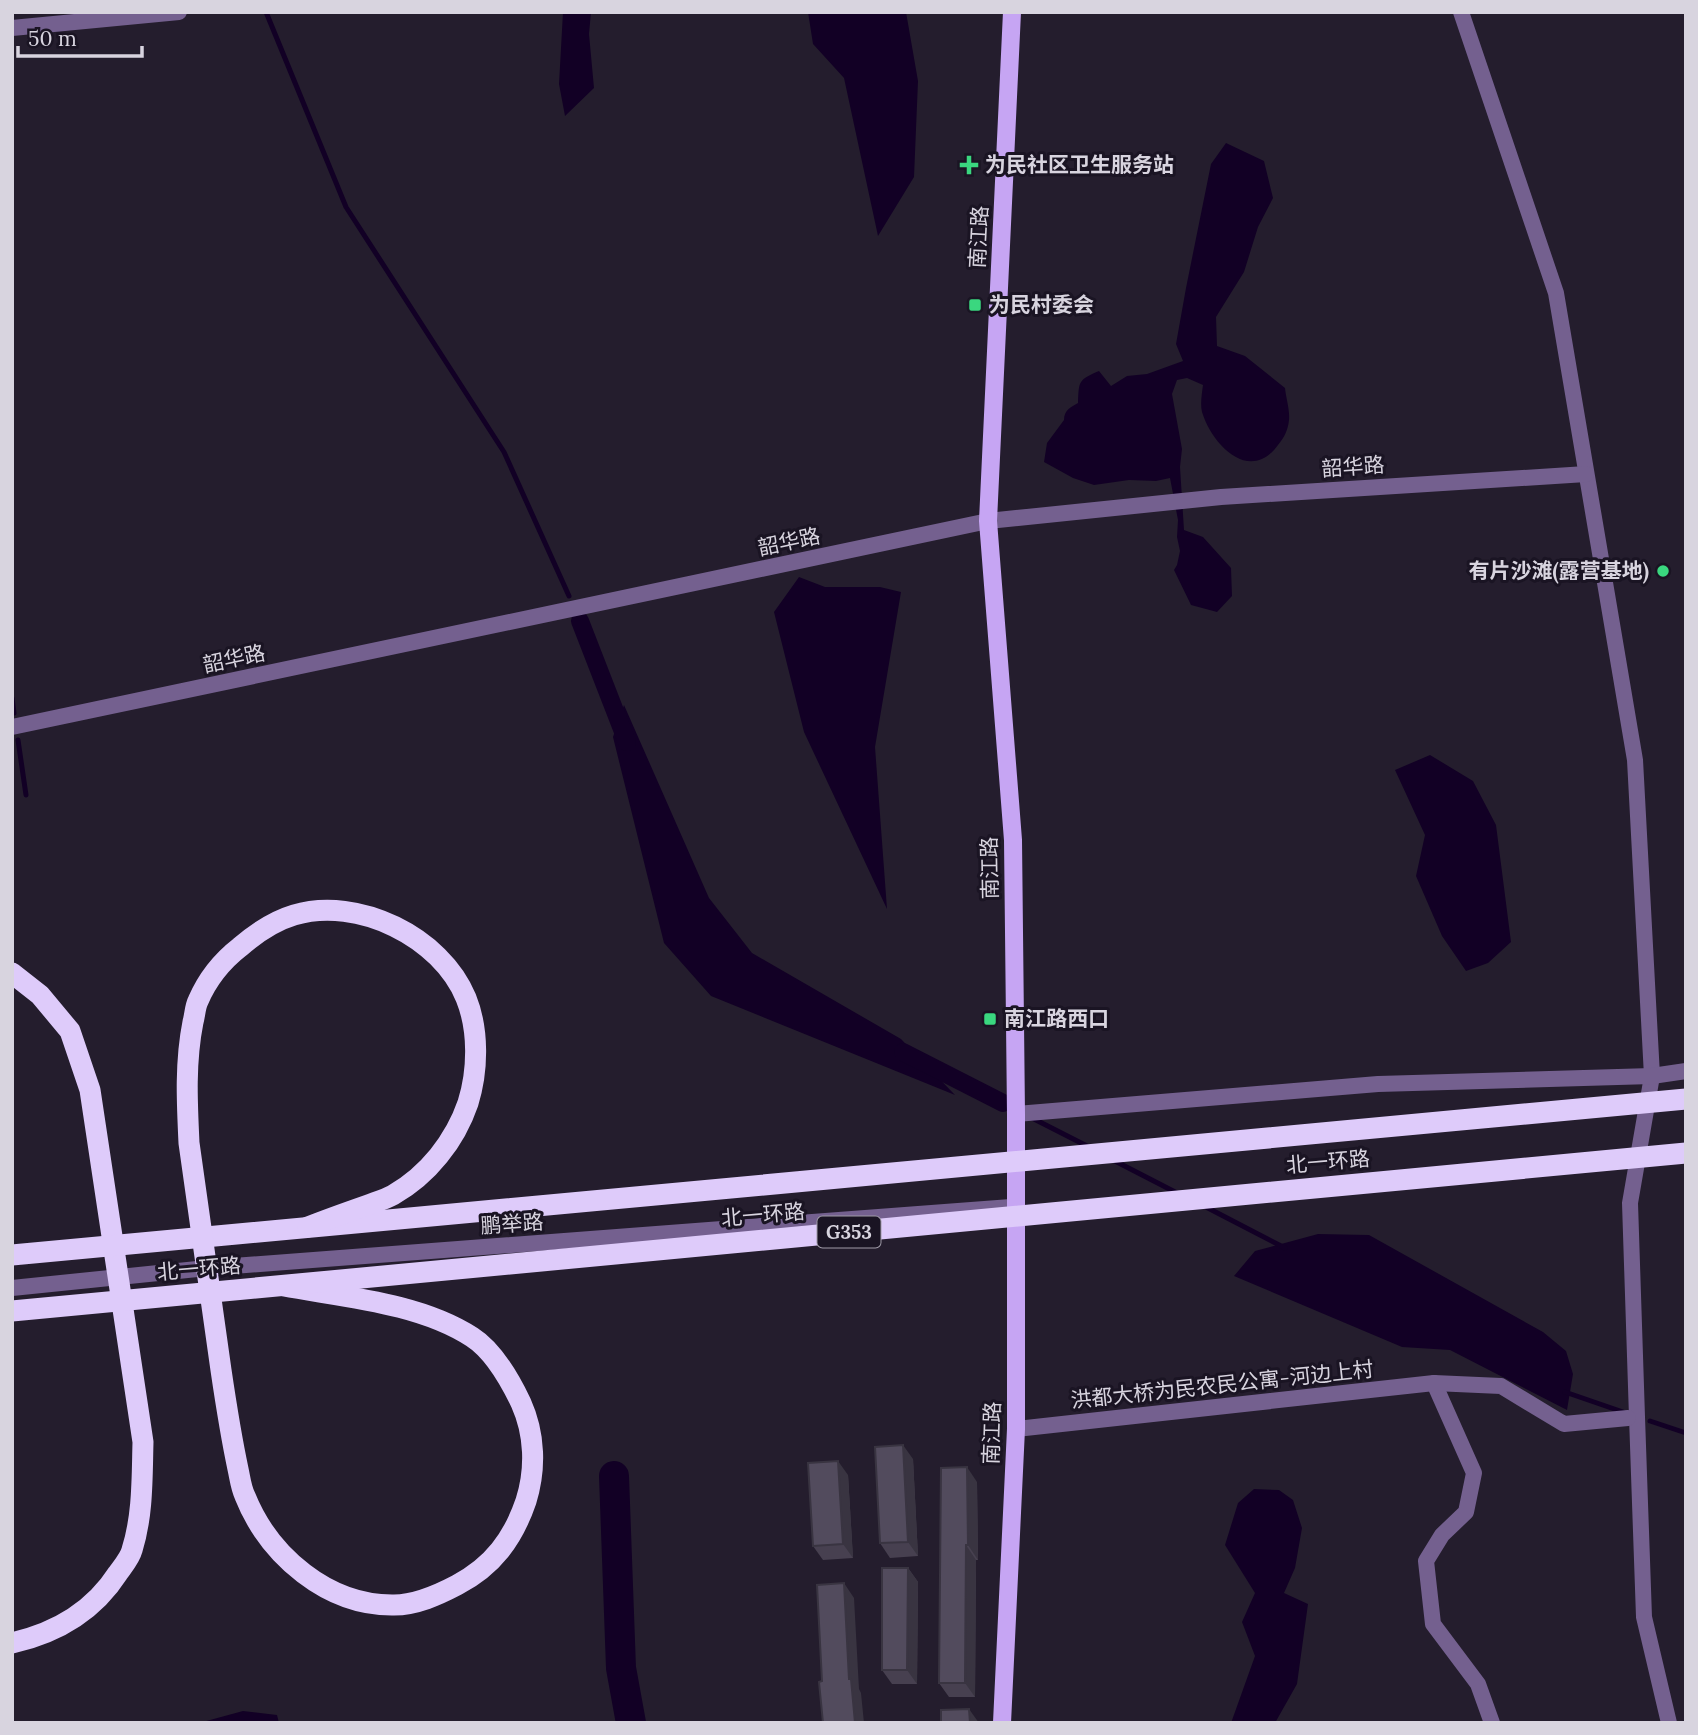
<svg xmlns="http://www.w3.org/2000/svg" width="1698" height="1735" font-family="Lora,'Noto Sans SC',serif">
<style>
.water{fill:#120025}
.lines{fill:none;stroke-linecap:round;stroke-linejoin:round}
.stream{stroke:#120025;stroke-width:5}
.canal{stroke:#120025;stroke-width:18}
.river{stroke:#120025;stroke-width:30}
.minor{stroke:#74608f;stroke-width:16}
.major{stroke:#c6a5f3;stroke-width:18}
.highway{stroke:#decbfa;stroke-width:21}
.wall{fill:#474050}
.shaded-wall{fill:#393441}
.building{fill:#524b5d;stroke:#393441;stroke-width:2}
.poi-dot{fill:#3ad77f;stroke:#1a1423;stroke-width:2.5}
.labels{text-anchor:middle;stroke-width:6;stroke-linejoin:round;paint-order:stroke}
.shield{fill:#1a1423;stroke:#9f9aa7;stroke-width:2}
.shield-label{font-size:19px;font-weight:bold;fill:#d8d4df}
.poi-label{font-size:21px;font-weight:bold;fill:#d8d4df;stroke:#1a1423;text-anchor:start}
.street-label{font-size:21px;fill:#d8d4df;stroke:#1a1423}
</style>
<rect width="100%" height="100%" fill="#241d2d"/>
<g class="water">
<polygon points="563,12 591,12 589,34 594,88 565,116 559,84"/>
<polygon points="808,12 906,12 918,81 914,177 878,236 844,78 813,44"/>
<path d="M1226,143L1264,161L1273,198L1258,227L1244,272L1216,317L1217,346L1245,356L1285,388C1286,398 1290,410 1289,420C1288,430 1284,438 1278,445C1250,484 1212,445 1202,412C1200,404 1202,393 1203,385L1187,378L1177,380L1172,394L1182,449L1180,467L1184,530L1203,537L1231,568L1232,596L1217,612L1191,605L1174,570L1177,565L1180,551L1177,537L1178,520L1170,478L1156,481L1129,480L1094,485L1073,478L1044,462L1047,443L1064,420C1064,410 1071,407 1078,403C1079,381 1078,380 1099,371L1111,386L1127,376L1147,374L1183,361L1176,344L1186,288L1211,164Z"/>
<polygon points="799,577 825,587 880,587 901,592 875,747 887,909 804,732 774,612"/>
<polygon points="624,705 709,898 752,953 901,1039 955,1095 711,996 664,943 613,737"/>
<polygon points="1430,755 1473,781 1496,825 1511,942 1488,963 1466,971 1442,936 1416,876 1425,835 1395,770"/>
<polygon points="1318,1234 1369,1235 1543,1332 1566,1351 1573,1374 1567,1410 1450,1350 1402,1347 1234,1276 1255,1251"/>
<polygon points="1254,1489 1279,1490 1293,1500 1302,1528 1295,1568 1284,1593 1308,1604 1297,1684 1275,1723 1231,1723 1255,1656 1242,1622 1255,1593 1225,1545 1238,1503"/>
<polygon points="243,1711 277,1715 279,1723 199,1723"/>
</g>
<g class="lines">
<g class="stream">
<polyline points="266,12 346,207 504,452 569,596"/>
<polyline points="12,698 14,713"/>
<polyline points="18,740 26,795"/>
<polyline points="1032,1118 1089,1147"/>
<polyline points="1113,1160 1179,1194"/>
<polyline points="1204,1206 1285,1248"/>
<polyline points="1565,1392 1623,1412"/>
<polyline points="1650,1421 1686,1433"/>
</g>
<g class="canal">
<polyline points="580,621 627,742"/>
<polyline points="903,1052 1003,1103"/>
</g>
<polyline class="river" points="614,1476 621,1668 631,1723"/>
<g class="minor">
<polyline points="1461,12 1556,293 1635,760 1652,1076 1630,1203 1637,1417 1644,1617 1669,1723"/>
<polyline points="12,28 179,12"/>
<polyline points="12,727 988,521 1221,497 1586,474"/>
<polyline points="1016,1114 1378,1084 1652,1076 1686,1071"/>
<polyline points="12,1288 207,1268 1011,1207"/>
<polyline points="1434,1383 1474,1473 1466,1512 1442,1535 1426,1561 1433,1624 1478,1684 1492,1723"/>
<polyline points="1016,1429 1434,1383 1501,1386 1564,1424 1628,1418"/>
</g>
<polyline class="major" points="1002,1723 1016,1429 1016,1114 1013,840 988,521 1012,12"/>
<g class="highway">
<path d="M12,973L40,995L70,1031L90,1090L143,1442C142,1478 143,1515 132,1550C130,1558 123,1566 118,1573C93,1612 56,1633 12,1643"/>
<polyline points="12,1255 1686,1099"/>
<path d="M284,1286C344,1297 420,1303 472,1337C494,1351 510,1380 521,1403C535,1434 536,1469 526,1501C513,1539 493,1566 457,1585C438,1595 416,1605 394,1605C328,1606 269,1556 245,1496C241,1488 240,1478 238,1469C231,1436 226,1404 221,1370C210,1295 200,1219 189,1143C187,1102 185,1062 193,1022C195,1015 195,1007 198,1001C207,980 222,961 240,947C255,934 274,921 294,915C358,896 441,937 466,998C479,1030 478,1071 468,1103C455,1141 428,1175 393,1195C386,1199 376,1202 368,1205C348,1212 328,1219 308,1227"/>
<polyline points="12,1311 1686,1153"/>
</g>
</g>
<g class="wall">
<polygon points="913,1459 918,1556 890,1558 880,1543"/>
<polygon points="848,1475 853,1558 823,1560 813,1546"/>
<polygon points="977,1482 978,1560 976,1560 975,1697 949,1697 939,1683"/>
<polygon points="908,1568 918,1582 917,1684 892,1684 882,1670"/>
</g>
<g class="shaded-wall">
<polygon points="903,1445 913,1459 918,1556 908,1542"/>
<polygon points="838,1461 848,1475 853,1558 843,1544"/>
<polygon points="967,1467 977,1482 978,1560 968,1545"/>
<polygon points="966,1545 976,1560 975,1697 965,1683"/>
<polygon points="908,1568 918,1582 917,1684 907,1670"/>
<polygon points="844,1583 854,1598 859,1689 861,1693 864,1723 855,1723 849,1679"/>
<polygon points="969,1709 979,1723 970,1723"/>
</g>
<g class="building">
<polygon points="903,1445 908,1542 880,1543 875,1447"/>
<polygon points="838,1461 843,1544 813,1546 808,1463"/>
<polygon points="967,1467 968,1545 966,1545 965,1683 939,1683 941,1468"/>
<polygon points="882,1568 908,1568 907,1670 882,1670"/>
<polygon points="844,1583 849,1679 851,1679 855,1723 823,1723 819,1682 822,1681 817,1585"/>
<polygon points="969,1709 970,1723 941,1723 941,1710"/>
</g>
<g class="poi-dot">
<path d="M965.5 154.5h7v7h7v7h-7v7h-7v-7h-7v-7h7z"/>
<rect x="968" y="298" width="14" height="14" rx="3.5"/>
<circle cx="1663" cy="571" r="7"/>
<rect x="983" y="1012" width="14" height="14" rx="3.5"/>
</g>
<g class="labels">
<rect class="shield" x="817.5" y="1216.5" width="63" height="31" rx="5"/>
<g class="shield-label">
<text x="849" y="1239">G353</text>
</g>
<g class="poi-label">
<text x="985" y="172">为民社区卫生服务站</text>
<text x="989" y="312">为民村委会</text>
<text x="1649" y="578" text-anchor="end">有片沙滩(露营基地)</text>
<text x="1004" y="1026">南江路西口</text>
</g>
<g class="street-label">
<text transform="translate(979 237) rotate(-87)" y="7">南江路</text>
<text transform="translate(1353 467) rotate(-4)" y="7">韶华路</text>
<text transform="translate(789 542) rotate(-12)" y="7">韶华路</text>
<text transform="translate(234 659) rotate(-12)" y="7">韶华路</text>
<text transform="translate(990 868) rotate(-91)" y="7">南江路</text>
<text transform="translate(1328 1162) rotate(-5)" y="7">北一环路</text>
<text transform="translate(763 1215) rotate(-5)" y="7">北一环路</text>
<text transform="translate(512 1224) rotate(-4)" y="7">鹏举路</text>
<text transform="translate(199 1269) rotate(-5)" y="7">北一环路</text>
<text transform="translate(1222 1385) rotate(-6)" y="7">洪都大桥为民农民公寓-河边上村</text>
<text transform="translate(992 1433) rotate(-88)" y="7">南江路</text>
</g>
</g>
<rect width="1698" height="1735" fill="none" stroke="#d8d4df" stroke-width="28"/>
<path d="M18 46v10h124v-10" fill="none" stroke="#d8d4df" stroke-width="3.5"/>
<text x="28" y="46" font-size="21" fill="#d8d4df" stroke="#1a1423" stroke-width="5" paint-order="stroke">50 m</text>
</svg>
